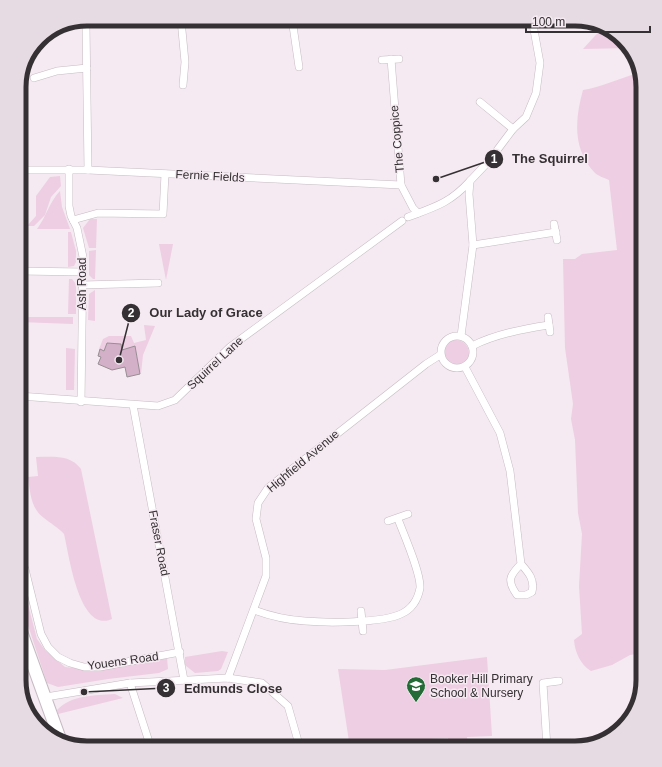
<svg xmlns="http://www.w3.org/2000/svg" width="662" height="767" font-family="Arial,sans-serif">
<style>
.green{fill:#eecee3}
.building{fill:#d3b0c7;stroke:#988e94}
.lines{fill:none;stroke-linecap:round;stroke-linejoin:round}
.minor-casing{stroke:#c6bbc2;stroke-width:8}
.trunk-casing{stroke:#c6bbc2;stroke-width:14}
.minor{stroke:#fff;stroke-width:7}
.trunk{stroke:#fff;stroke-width:12}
.labels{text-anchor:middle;stroke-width:3;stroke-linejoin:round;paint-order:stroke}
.street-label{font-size:12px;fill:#343033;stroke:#f5eaf1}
.poi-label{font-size:12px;fill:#343033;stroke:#f5eaf1;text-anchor:start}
.rim{fill:none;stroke:#343033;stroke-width:5}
.leader{fill:none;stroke:#343033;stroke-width:1.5}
.callout-dot{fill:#343033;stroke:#f5eaf1;stroke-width:1.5}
.mark-label{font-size:12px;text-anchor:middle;font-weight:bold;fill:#fff}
.callout-label{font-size:13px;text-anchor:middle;font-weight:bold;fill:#343033;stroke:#f5eaf1;stroke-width:3;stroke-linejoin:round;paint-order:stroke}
</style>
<rect width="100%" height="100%" fill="#f5eaf1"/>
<g class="green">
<polygon points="604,26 609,28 630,48 583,49"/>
<path d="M635,64L643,87V653L630,655L612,665L591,671C580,664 575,652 574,640L582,634L579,586L582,534L578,513L575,440L571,419L573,404L565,348L563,259H575L582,254L617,250L609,180C605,178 598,176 595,173C572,149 575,119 583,90C601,87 618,79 635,74Z"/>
<polygon points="60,176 61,186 51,197 45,215 34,226 27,226 36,216 36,196 50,177"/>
<path d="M60,191L62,207L70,229H37C46,217 50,201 60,191Z"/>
<polygon points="90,219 97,219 96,248 89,248 83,228"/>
<polygon points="68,232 71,232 76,251 76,262 74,266 68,267"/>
<polygon points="159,244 173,244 166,280"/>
<polygon points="96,250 95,279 93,279 89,275 89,251"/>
<polygon points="69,279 72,279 76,284 76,314 68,314"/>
<polygon points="95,290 95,321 88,320 89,294"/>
<polygon points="19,317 73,317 73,324 19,322"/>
<polygon points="144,325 155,326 143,355 141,374 137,362 138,361 135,346 122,350 121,344 107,343 104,351 99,349 103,339 109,336 131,336 134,343 146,340"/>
<circle cx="456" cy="353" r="13"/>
<polygon points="66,348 75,349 74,390 66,390"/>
<path d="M36,457C52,457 70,454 81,469L112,619C79,634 69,554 64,534C58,527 51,524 44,518C31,509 30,492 28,477L38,476Z"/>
<polygon points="19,570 37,639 45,650 65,667 93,670 167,658 168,669 159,673 108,679 58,687 47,683 19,598"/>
<polygon points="222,651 228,652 221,669 218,671 195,673 185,665 185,657"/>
<polygon points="487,657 492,736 467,737 468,748 448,748 448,738 411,740 412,748 350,748 338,669 385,670"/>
<path d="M115,694L123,698L58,714L57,710C73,694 94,696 115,694Z"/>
</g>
<polygon class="building" points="107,343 121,344 122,350 135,346 140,374 127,377 125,367 112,370 98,364 101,357 98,356 100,349 104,351"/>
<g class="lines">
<defs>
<g id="minor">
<polyline points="292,19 299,67"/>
<polyline points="368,19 372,19"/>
<polyline points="181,20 185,62 183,85"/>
<polyline points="70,25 188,19"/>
<polyline points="86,25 88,170"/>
<polyline points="391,59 401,185 413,208 418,213"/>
<polyline points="382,60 399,59"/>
<polyline points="34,78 57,71 87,68"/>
<polyline points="480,102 513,129"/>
<polyline points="69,169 69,206 71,216 77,228 83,257 81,402"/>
<polyline points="19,170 88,170 401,185"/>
<path d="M408,217C435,207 450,203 470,181"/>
<polyline points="73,220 98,213 163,214 165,174"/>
<polyline points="554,224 557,240"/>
<polyline points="473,245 556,232"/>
<polyline points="19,271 83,272"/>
<polyline points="82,285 158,283"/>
<polyline points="548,317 550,332"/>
<circle cx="457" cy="352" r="16"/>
<polyline points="461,336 473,245 469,194 470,181 489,161 513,129 526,117 536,93 540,63 532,19"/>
<path d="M472,346C496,334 523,329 549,325"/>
<path d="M465,367L500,433L510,471L521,564C529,573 535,580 532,592L526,595H517C507,581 509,576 521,564"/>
<polyline points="19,396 158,406 175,400 230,347 402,221"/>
<polyline points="133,405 184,680"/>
<polyline points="388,521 408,514"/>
<polyline points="19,556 25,569 41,634 48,647 58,657 70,663 84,667 100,667 180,652"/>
<path d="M254,610C270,616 288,620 305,621C327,623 382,623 401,614C412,609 418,599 420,588C421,573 404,535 398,519"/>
<polyline points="361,611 363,631"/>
<polyline points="228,678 266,576 266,558 256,519 258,503 268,488 426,364 440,355"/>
<polyline points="130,683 151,748"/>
<polyline points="46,697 130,683 228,678 262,683 288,706 300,748"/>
<polyline points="547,748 543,683 559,681"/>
</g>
<polyline id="trunk" points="19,626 61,742"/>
</defs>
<use href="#minor" class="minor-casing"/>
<use href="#trunk" class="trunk-casing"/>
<use href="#minor" class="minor"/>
<use href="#trunk" class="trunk"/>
</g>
<defs>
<symbol id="school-pin" viewBox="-11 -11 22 30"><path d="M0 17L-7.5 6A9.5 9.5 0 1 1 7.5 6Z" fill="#246a37" stroke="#f5eaf1"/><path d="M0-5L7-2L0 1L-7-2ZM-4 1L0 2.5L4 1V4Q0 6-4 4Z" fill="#fff"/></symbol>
</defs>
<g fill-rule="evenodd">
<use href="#school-pin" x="405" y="675" width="22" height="30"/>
</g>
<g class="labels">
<g class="street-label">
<text transform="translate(397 139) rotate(-95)" y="4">The Coppice</text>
<text transform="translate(210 176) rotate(3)" y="4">Fernie Fields</text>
<text transform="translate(82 284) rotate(-90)" y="4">Ash Road</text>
<text transform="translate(215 363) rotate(-43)" y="4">Squirrel Lane</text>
<text transform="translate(303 461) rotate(-40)" y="4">Highfield Avenue</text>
<text transform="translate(159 543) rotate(79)" y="4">Fraser Road</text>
<text transform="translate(123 661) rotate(-8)" y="4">Youens Road</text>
</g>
<g class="poi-label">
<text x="430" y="683">Booker Hill Primary<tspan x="430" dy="14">School &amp; Nursery</tspan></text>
</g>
</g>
<path d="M0 0H662V767H0ZM87 26H575A61 61 0 0 1 636 87V680A61 61 0 0 1 575 741H87A61 61 0 0 1 26 680V87A61 61 0 0 1 87 26Z" fill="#e6dbe2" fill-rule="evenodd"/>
<path class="rim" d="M87 26H575A61 61 0 0 1 636 87V680A61 61 0 0 1 575 741H87A61 61 0 0 1 26 680V87A61 61 0 0 1 87 26Z"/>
<path class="leader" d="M436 179L494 159M119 360L131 313M84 692L166 688"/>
<g class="callout-dot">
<circle cx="436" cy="179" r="4"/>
<circle cx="119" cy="360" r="4"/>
<circle cx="84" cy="692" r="4"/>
<circle cx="494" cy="159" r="10"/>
<circle cx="131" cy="313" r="10"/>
<circle cx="166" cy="688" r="10"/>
</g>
<g class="mark-label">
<text x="494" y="163">1</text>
<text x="131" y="317">2</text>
<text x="166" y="692">3</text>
</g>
<g class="callout-label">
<text x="550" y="163">The Squirrel</text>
<text x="206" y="317">Our Lady of Grace</text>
<text x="233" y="693">Edmunds Close</text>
</g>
<path d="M526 26v6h124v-6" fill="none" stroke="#343033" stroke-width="2"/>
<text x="532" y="26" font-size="12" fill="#343033" stroke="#f5eaf1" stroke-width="3" paint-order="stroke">100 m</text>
</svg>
